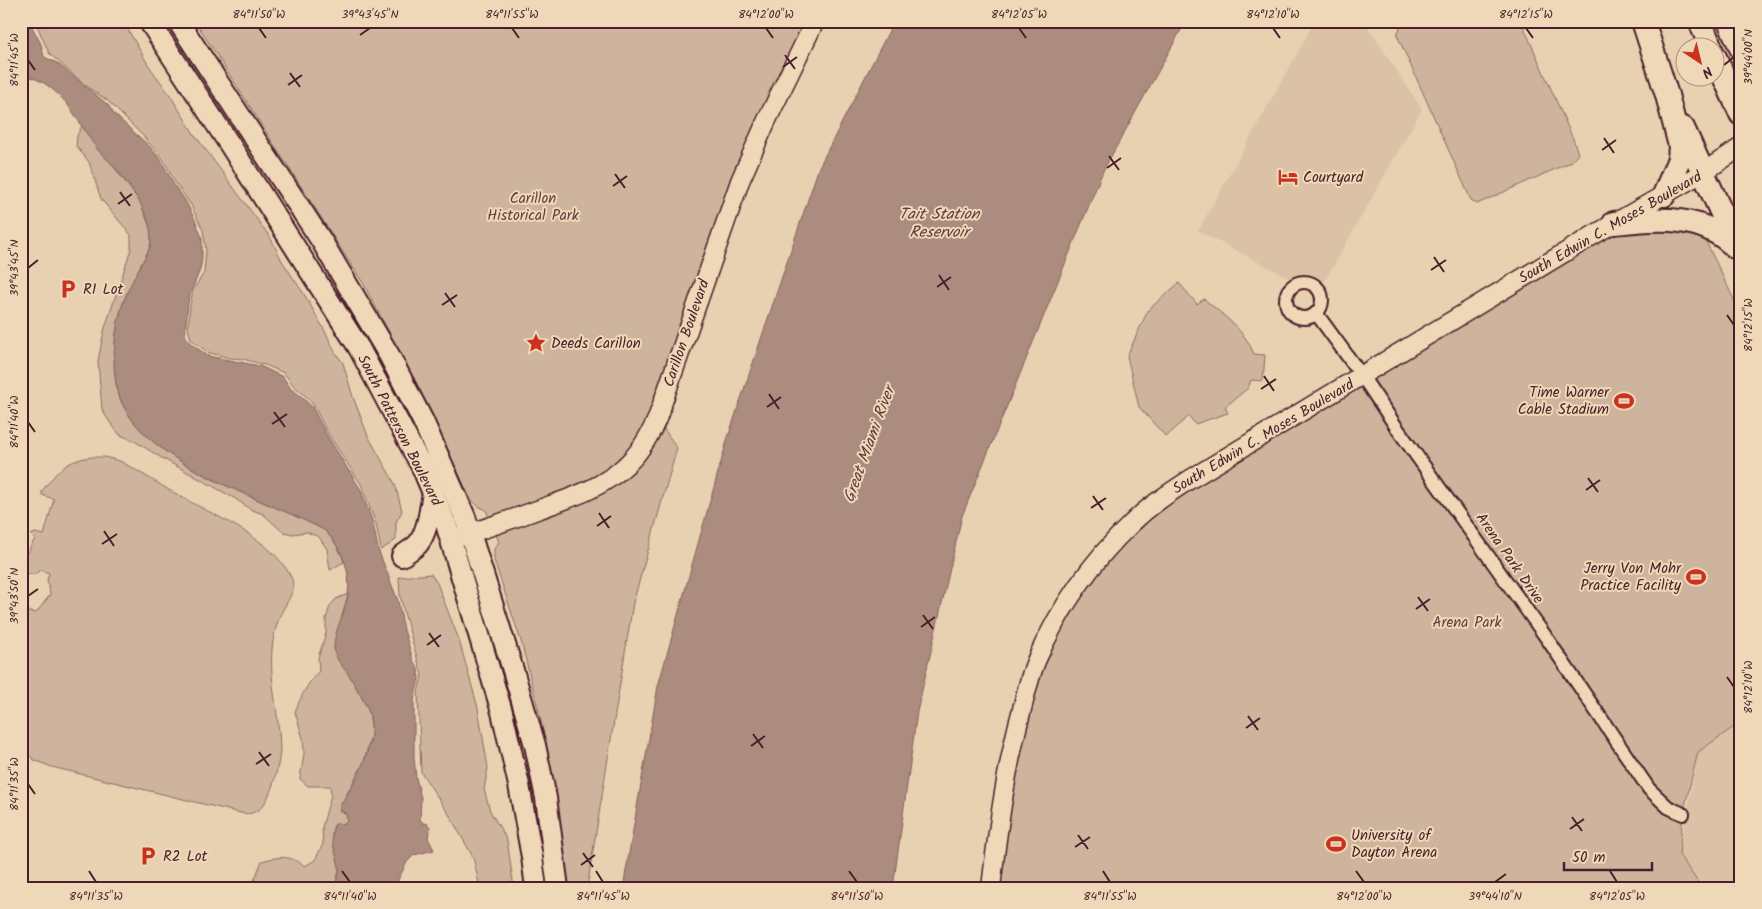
<svg xmlns="http://www.w3.org/2000/svg" width="1762" height="909" font-family="Kalam,sans-serif">
<style>
.built{fill:#dbc2a6}
.green{fill:#ceb49c;stroke:#8c6a64}
.water{fill:#ac8c7e;stroke:#85605d}
.lines{fill:none;stroke-linecap:round;stroke-linejoin:round}
.street-casing{stroke:#4a1f2b;stroke-width:16}
.secondary-casing{stroke:#4a1f2b;stroke-width:21}
.primary-casing{stroke:#4a1f2b;stroke-width:24}
.highway-casing{stroke:#4a1f2b;stroke-width:26}
.street{stroke:#efd8b7;stroke-width:12}
.secondary{stroke:#efd8b7;stroke-width:18}
.primary{stroke:#efd8b7;stroke-width:20}
.highway{stroke:#efd8b7;stroke-width:22}
.ticks{fill:none;stroke:#4a1f2b;stroke-width:2}
.labels{text-anchor:middle;stroke-width:4;stroke-linejoin:round;paint-order:stroke}
.poi-label{font-size:15px;fill:#4a1f2b;stroke:#efd8b7;text-anchor:start}
.park-label{font-size:15px;fill:#643d42;stroke:#efd8b7}
.street-label{font-size:15px;fill:#4a1f2b;stroke:#efd8b7}
.water-label{font-size:16px;font-style:italic;fill:#623a40;stroke:#efd8b7}
.neatline{fill:none;stroke:#4a1f2b;stroke-width:2}
.ticks-label{font-size:12px;text-anchor:middle;fill:#4a1f2b}
</style>
<rect width="100%" height="100%" fill="#e8d1b1"/>
<filter id="ink" filterUnits="userSpaceOnUse"><feTurbulence type="fractalNoise" baseFrequency=".02" numOctaves="2"/><feDisplacementMap in="SourceGraphic" scale="10" xChannelSelector="R" yChannelSelector="G"/><feConvolveMatrix kernelMatrix="1 2 1 2 8 2 1 2 1" color-interpolation-filters="sRGB"/></filter>
<g filter="url(#ink)">
<g class="built">
<polygon points="1315,21 1364,21 1422,109 1318,293 1198,231"/>
<polygon points="1741,722 1741,888 1702,888 1679,855 1698,752"/>
</g>
<g class="green">
<polygon points="35,21 123,21 149,66 170,95 194,134 270,237 282,261 304,294 326,333 335,352 343,363 353,397 368,436 395,484 402,511 396,522 396,540 381,550 376,524 361,484 328,434 315,408 309,399 294,386 284,373 265,365 243,359 230,358 207,352 191,339 188,329 190,306 193,290 204,273 206,249 203,230 191,205 175,182 163,159 143,136 108,101 85,85 49,53"/>
<polygon points="195,21 815,21 794,64 657,419 677,448 633,603 587,888 563,888 541,720 521,641 494,560 494,549 499,542 486,510 478,506 470,498 426,402 363,283"/>
<polygon points="1409,21 1521,21 1574,141 1578,154 1571,162 1477,204 1471,200 1397,35 1400,27"/>
<path d="M82,125L99,151L111,163L140,202L149,225L152,237L150,247C141,266 129,285 122,306C113,335 109,383 125,409C163,472 262,497 324,530C334,540 340,549 344,562L330,570L327,549L319,537L307,532L293,534L283,532L263,514L250,509L234,498L160,457L133,440L120,435L111,424L102,410L98,361L104,331L131,249V235L101,199L89,162L76,146L77,136Z"/>
<polygon points="1697,223 1741,314 1741,722 1698,752 1683,814 1679,855 1702,888 991,888 1037,660 1132,522 1597,233"/>
<path d="M1179,283L1197,304L1204,299C1223,315 1245,330 1254,354L1265,355L1263,381L1251,380L1248,388L1225,407L1228,413L1195,424L1189,416L1166,437L1139,407L1127,356L1148,310Z"/>
<path d="M92,457H104L120,461C142,473 163,487 185,499C221,519 272,539 291,577C298,591 285,603 280,616C276,626 273,637 272,649C269,683 280,716 280,751C279,765 271,802 258,810C251,815 244,814 236,812L52,767L34,760L21,747V604L27,606L28,612L36,613L50,595L49,587L47,581L49,573L40,570L34,575L23,572C27,563 26,558 29,551C30,546 33,543 35,539L31,535L35,533L44,535L54,499L42,495V491C57,471 66,460 92,457Z"/>
<polygon points="431,574 437,583 459,640 478,708 488,768 484,789 490,811 507,840 514,888 480,888 473,857 450,816 421,772 418,692 422,675 405,616 400,595 399,577"/>
<path d="M348,594L334,647L369,711L372,732L363,764L340,806L343,813L346,814C350,824 341,824 334,825C328,839 338,853 339,868C339,874 336,882 334,888H251L262,861C279,856 290,855 305,866L315,860L323,844L322,827L331,795L330,786H308L300,779L304,754L303,738L295,712C301,696 308,683 319,671L318,658L326,633V619L330,606L336,599Z"/>
</g>
<g class="water">
<path d="M21,21H29L41,44L44,57L57,63L108,105L114,114L149,146L161,160L174,185L185,200L196,222L202,238V258L200,270L190,294L188,303L185,335L190,343L208,356L260,366L283,377L291,389L301,396L312,407L326,434L361,490L373,523L378,549L398,601L404,630L413,660L418,669L419,678L414,700V757L416,778L421,798L420,820L425,824L427,823L430,827L428,838L434,850L414,855L407,862L394,888H334C336,882 339,875 339,868C338,855 325,833 337,823L344,824L347,821L346,814L339,810L340,806C356,780 380,742 368,710C364,699 356,687 350,677C344,667 334,659 334,647C334,632 343,617 346,603C354,577 343,548 324,530C266,499 159,469 125,409C109,381 113,336 122,306C129,285 141,266 150,247C156,218 129,184 111,163C107,159 102,155 98,150C82,130 73,105 52,89C43,81 32,77 21,74Z"/>
<polygon points="894,21 1186,21 1103,171 962,516 917,712 893,888 623,888 658,686 728,437 819,167"/>
</g>
<g class="lines">
<defs>
<g id="street">
<circle cx="1304" cy="300" r="18"/>
<polyline points="1316,313 1362,376 1399,431 1548,640 1649,789 1668,807 1683,814"/>
</g>
<g id="secondary">
<path d="M457,537C484,529 510,520 537,510C567,499 601,489 625,466C640,453 649,437 657,419L740,181L766,122L815,21"/>
<path d="M991,888C998,827 1006,768 1022,709C1026,692 1030,675 1037,659C1060,607 1091,562 1132,523C1149,506 1169,493 1189,480L1597,233L1702,173L1741,147"/>
</g>
<g id="primary">
<polyline points="149,21 230,145 359,348 423,469 446,524 502,712 519,785 532,857 536,888"/>
<polyline points="178,21 321,240 389,355 423,421 465,517 513,670 535,745 546,798 558,888"/>
<path d="M402,556C407,552 413,549 418,544C428,531 430,509 433,493"/>
</g>
<g id="highway">
<polyline points="1643,21 1667,95 1680,146 1679,159 1664,195"/>
<polyline points="1700,21 1711,48"/>
<polyline points="1729,21 1741,48"/>
<polyline points="1714,55 1741,114"/>
<polyline points="1683,128 1728,227 1741,248"/>
<path d="M1614,223C1657,219 1701,213 1735,247"/>
</g>
</defs>
<use href="#street" class="street-casing"/>
<use href="#secondary" class="secondary-casing"/>
<use href="#primary" class="primary-casing"/>
<use href="#highway" class="highway-casing"/>
<use href="#street" class="street"/>
<use href="#secondary" class="secondary"/>
<use href="#primary" class="primary"/>
<use href="#highway" class="highway"/>
</g>
</g>
<path class="ticks" d="M259,28L266,38M512,28L519,38M766,28L773,38M1019,28L1026,38M1273,28L1280,38M1526,28L1533,38M360,35L370,28M785,55L795,69M28,60L35,70M1724,65L1734,57M783,67L797,57M290,73L300,87M288,85L302,75M1604,138L1614,153M1602,150L1616,140M1109,156L1119,170M1107,168L1121,158M615,174L625,188M613,186L627,176M120,192L130,206M118,204L132,194M1434,257L1444,272M28,268L38,260M1431,270L1446,260M939,275L949,290M937,287L951,277M445,293L455,307M442,305L457,295M1727,315L1734,325M1264,376L1274,391M1261,389L1276,379M769,394L779,409M767,407L781,397M274,412L285,427M28,422L35,432M272,424L287,414M1588,478L1598,492M1586,490L1600,480M1093,496L1103,510M1091,508L1106,498M599,513L609,528M597,526L611,516M104,531L114,546M102,544L117,534M28,596L38,589M1418,597L1428,611M1416,609L1430,599M923,615L933,629M921,627L935,617M429,633L439,647M427,645L441,635M1727,677L1734,687M1248,716L1258,730M1246,728L1260,718M753,734L763,748M751,746L765,736M259,752L269,766M256,764L271,754M28,784L35,794M1572,817L1582,831M1570,829L1584,819M1078,835L1088,849M1075,847L1090,837M583,853L593,867M581,865L595,855M89,871L96,882M342,871L350,882M596,871L603,882M849,871L857,882M1103,871L1110,882M1356,871L1364,882M1610,871L1617,882M1495,882L1506,874"/>
<defs>
<symbol id="hotel-bare" viewBox="-9 -9 18 18"><path d="M-6-4.5h1.5V1H6V5H4.5V3h-9V5H-6ZM-4 0a1.8 1.8 0 1 1 3.6 0ZM.5 0V-2.5h3Q6-2.5 6 0Z" fill="#c8321e" stroke="#efd8b7" stroke-width="2.5" paint-order="stroke"/></symbol>
<symbol id="parking-bare" viewBox="-9 -9 18 18"><path d="M-3.5-5.5H1a3.5 3.5 0 0 1 0 7H-1V5.5H-3.5ZM-1-3.4V-.6H.8a1.4 1.4 0 0 0 0-2.8Z" fill="#c8321e" stroke="#efd8b7" stroke-width="2.5" paint-order="stroke"/></symbol>
<symbol id="sight-bare" viewBox="-9 -9 18 18"><path d="M0-6L1.8-2.2L6-1.7L2.9 1.2L3.7 5.4L0 3.3L-3.7 5.4L-2.9 1.2L-6-1.7L-1.8-2.2Z" fill="#c8321e" stroke="#efd8b7" stroke-width="2.5" paint-order="stroke"/></symbol>
<symbol id="stadium-bare" viewBox="-9 -9 18 18"><path d="M0-5a6.5 5 0 1 0 0 10a6.5 5 0 1 0 0-10ZM-3.5-1.8h7v3.6h-7Z" fill="#c8321e" stroke="#efd8b7" stroke-width="2.5" paint-order="stroke"/></symbol>
</defs>
<g fill-rule="evenodd">
<use href="#hotel-bare" x="1274" y="163" width="28" height="28"/>
<use href="#parking-bare" x="54" y="275" width="28" height="28"/>
<use href="#sight-bare" x="522" y="329" width="28" height="28"/>
<use href="#stadium-bare" x="1610" y="387" width="28" height="28"/>
<use href="#stadium-bare" x="1682" y="563" width="28" height="28"/>
<use href="#stadium-bare" x="1322" y="830" width="28" height="28"/>
<use href="#parking-bare" x="134" y="842" width="28" height="28"/>
</g>
<g class="labels">
<g class="poi-label">
<text x="1303" y="182">Courtyard</text>
<text x="83" y="294">R1 Lot</text>
<text x="551" y="348">Deeds Carillon</text>
<text x="1609" y="397" text-anchor="end">Time Warner<tspan x="1609" dy="17">Cable Stadium</tspan></text>
<text x="1681" y="573" text-anchor="end">Jerry Von Mohr<tspan x="1681" dy="17">Practice Facility</tspan></text>
<text x="1351" y="840">University of<tspan x="1351" dy="17">Dayton Arena</tspan></text>
<text x="163" y="861">R2 Lot</text>
</g>
<g class="park-label">
<text x="533" y="203">Carillon<tspan x="533" dy="17">Historical Park</tspan></text>
<text x="1467" y="627">Arena Park</text>
</g>
<g class="street-label">
<text transform="translate(1610 227) rotate(-30)" y="5">South Edwin C. Moses Boulevard</text>
<text transform="translate(686 333) rotate(-71)" y="5">Carillon Boulevard</text>
<text transform="translate(400 430) rotate(63)" y="5">South Patterson Boulevard</text>
<text transform="translate(1263 436) rotate(-31)" y="5">South Edwin C. Moses Boulevard</text>
<text transform="translate(1510 558) rotate(55)" y="5">Arena Park Drive</text>
</g>
<g class="water-label">
<text x="939" y="219">Tait Station<tspan x="939" dy="18">Reservoir</tspan></text>
<text transform="translate(868 444) rotate(-70)" y="6">Great Miami River</text>
</g>
</g>
<rect width="1762" height="909" fill="none" stroke="#efd8b7" stroke-width="55"/>
<g transform="translate(1700 62) rotate(145)"><circle r="24" fill="#efd8b7" stroke="#ad8e7f"/>
<path d="M0-4L9 19L0 12L-9 19Z" fill="#c8321e"/>
<text y="-8" font-size="14" font-weight="bold" text-anchor="middle" fill="#4a1f2b">N</text>
</g>
<path d="M1564 862v8h88v-8" fill="none" stroke="#4a1f2b" stroke-width="2.5"/>
<text x="1572" y="862" font-size="15" fill="#4a1f2b" stroke="#efd8b7" stroke-width="4" paint-order="stroke">50 m</text>
<rect x="28" y="28" width="1706" height="854" class="neatline"/>
<g class="ticks-label">
<text x="259" y="18">84°11'50"W</text>
<text x="370" y="18">39°43'45"N</text>
<text x="512" y="18">84°11'55"W</text>
<text x="766" y="18">84°12'00"W</text>
<text x="1019" y="18">84°12'05"W</text>
<text x="1273" y="18">84°12'10"W</text>
<text x="1526" y="18">84°12'15"W</text>
<text transform="translate(1748 57) rotate(-90)" y="4">39°44'00"N</text>
<text transform="translate(14 60) rotate(-90)" y="4">84°11'45"W</text>
<text transform="translate(14 268) rotate(-90)" y="4">39°43'45"N</text>
<text transform="translate(1748 325) rotate(-90)" y="4">84°12'15"W</text>
<text transform="translate(14 422) rotate(-90)" y="4">84°11'40"W</text>
<text transform="translate(14 596) rotate(-90)" y="4">39°43'50"N</text>
<text transform="translate(1748 687) rotate(-90)" y="4">84°12'10"W</text>
<text transform="translate(14 784) rotate(-90)" y="4">84°11'35"W</text>
<text x="96" y="900">84°11'35"W</text>
<text x="350" y="900">84°11'40"W</text>
<text x="603" y="900">84°11'45"W</text>
<text x="857" y="900">84°11'50"W</text>
<text x="1110" y="900">84°11'55"W</text>
<text x="1364" y="900">84°12'00"W</text>
<text x="1495" y="900">39°44'10"N</text>
<text x="1617" y="900">84°12'05"W</text>
</g>
</svg>
